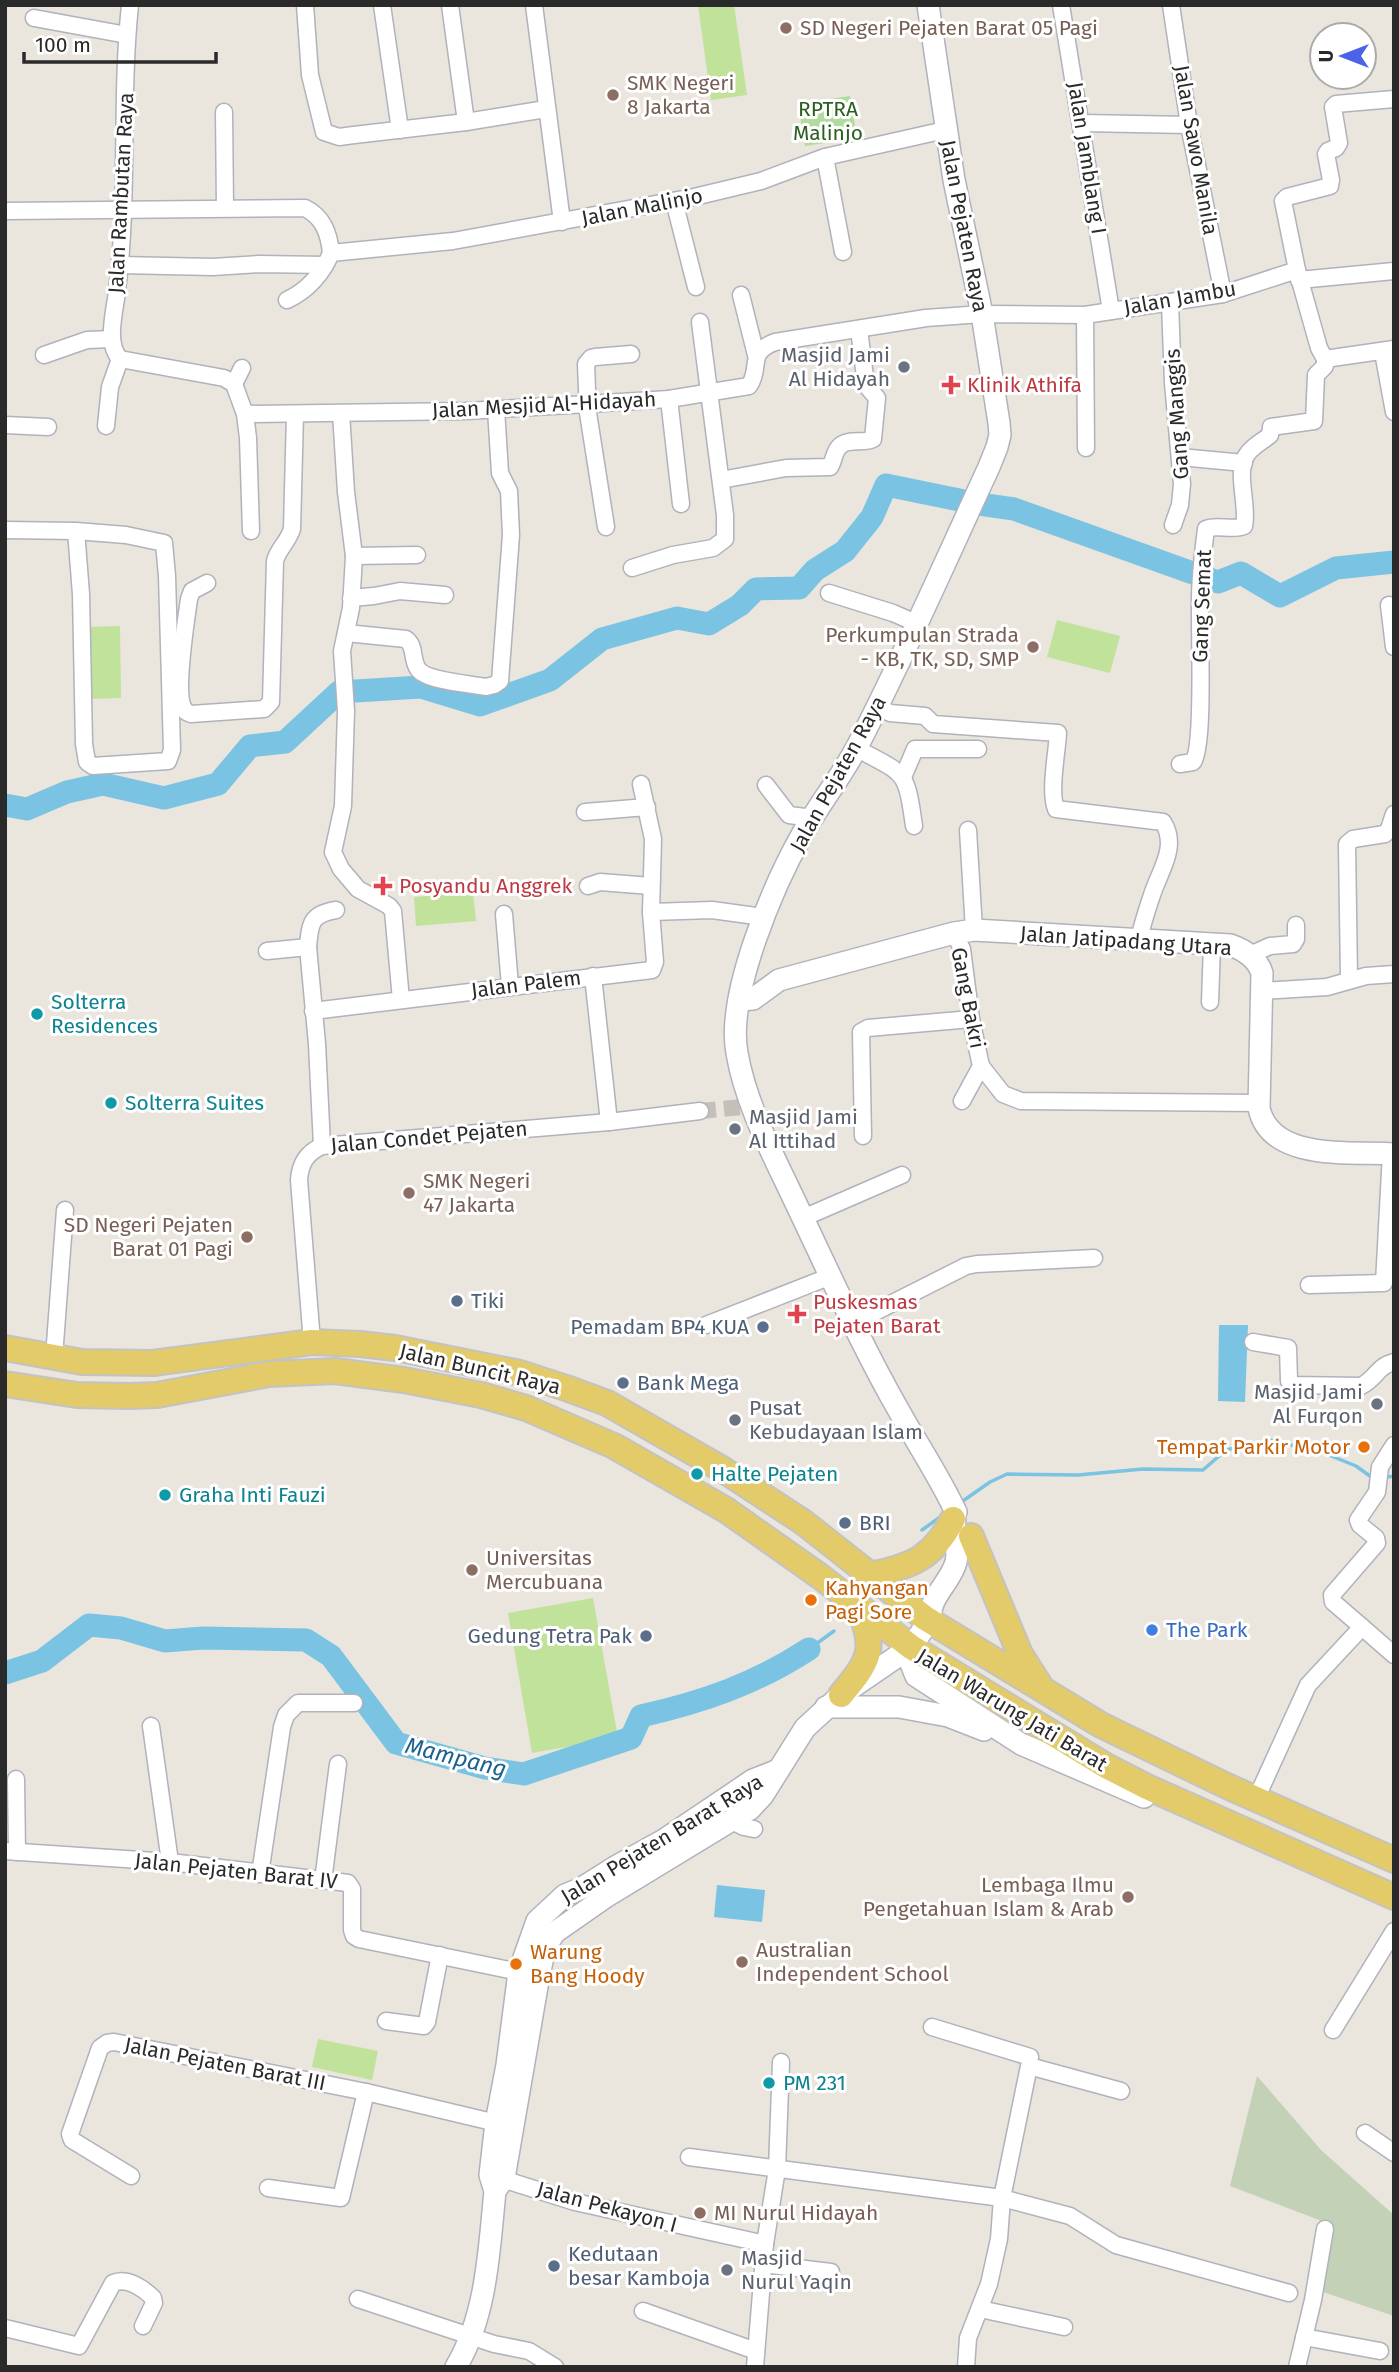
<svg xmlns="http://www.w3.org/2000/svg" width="1399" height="2372" font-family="'Fira Sans',sans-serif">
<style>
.green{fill:#b1dc9e}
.cemetery{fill:#c3d2b6}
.pitch{fill:#c1e29b}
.water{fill:#7ac3e3}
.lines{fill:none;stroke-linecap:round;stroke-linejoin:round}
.stream{stroke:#7ac3e3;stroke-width:3.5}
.river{stroke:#7ac3e3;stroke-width:23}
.street-tunnel{stroke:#c4c0b9;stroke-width:16;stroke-dasharray:16 8;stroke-linecap:butt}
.street-casing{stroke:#b0b2bc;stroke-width:19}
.secondary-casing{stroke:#b0b2bc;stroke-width:24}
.primary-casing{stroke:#c3c3c3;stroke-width:28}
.street{stroke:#fff;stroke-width:16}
.secondary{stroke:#fff;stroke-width:21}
.primary{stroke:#e3cb69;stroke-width:24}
.education-dot{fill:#8d6e63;stroke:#fff;stroke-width:2.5}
.worship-dot{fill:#6b7280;stroke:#fff;stroke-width:2.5}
.health-dot{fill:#e0444e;stroke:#fff;stroke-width:2.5}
.culture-dot{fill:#0f9aa8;stroke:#fff;stroke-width:2.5}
.service-dot{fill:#5c6f8a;stroke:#fff;stroke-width:2.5}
.food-dot{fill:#e8710a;stroke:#fff;stroke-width:2.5}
.shop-dot{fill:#3f7fe0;stroke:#fff;stroke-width:2.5}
.labels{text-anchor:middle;stroke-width:6;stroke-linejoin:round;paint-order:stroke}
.education-label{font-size:21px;fill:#785e54;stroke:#fff;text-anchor:start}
.park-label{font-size:21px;fill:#2b5f21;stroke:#fff}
.street-label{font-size:21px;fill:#2a2a2a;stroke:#fff}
.worship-label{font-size:21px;fill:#5b616d;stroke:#fff;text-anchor:start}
.health-label{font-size:21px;fill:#be3a42;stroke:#fff;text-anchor:start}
.culture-label{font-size:21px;fill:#0d838f;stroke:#fff;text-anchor:start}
.service-label{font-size:21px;fill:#4e5e75;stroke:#fff;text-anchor:start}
.food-label{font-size:21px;fill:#c56008;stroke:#fff;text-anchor:start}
.shop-label{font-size:21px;fill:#366cbe;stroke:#fff;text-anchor:start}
.water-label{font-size:23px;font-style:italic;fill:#1a618d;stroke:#fff}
</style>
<rect width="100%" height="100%" fill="#eae5dd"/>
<polygon class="green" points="850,96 857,138 805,146 798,104"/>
<polygon class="cemetery" points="1257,2076 1321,2150 1394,2215 1394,2316 1317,2290 1327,2223 1230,2186"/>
<g class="pitch">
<polygon points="698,5 734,5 747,95 711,100"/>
<polygon points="1057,620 1120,636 1110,673 1047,657"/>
<polygon points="120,626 121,698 88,699 87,627"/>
<polygon points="473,892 476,921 416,926 414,897"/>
<polygon points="593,1598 618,1738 532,1753 508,1613"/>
<polygon points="318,2039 378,2051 372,2080 312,2067"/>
</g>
<g class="water">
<polygon points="1219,1325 1248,1325 1245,1402 1218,1401"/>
<polygon points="717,1885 765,1890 762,1922 714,1917"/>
</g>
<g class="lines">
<g class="stream">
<polyline points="1382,1478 1394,1476"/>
<polyline points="960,1503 990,1482 1007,1474 1078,1475 1143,1469 1203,1470 1226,1450 1270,1440 1324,1453 1356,1466 1374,1479"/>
<polyline points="922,1530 943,1515"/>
<polyline points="809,1649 834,1631"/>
</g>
<g class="river">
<polyline points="5,805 27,809 67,792 103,784 164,798 218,784 250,746 285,742 339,692 421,687 480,705 550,680 602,639 677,618 709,624 740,605 756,589 799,588 815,570 845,551 872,517 886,485 979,504 1014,509 1218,582 1241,573 1280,596 1336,568 1394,562"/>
<path d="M5,1673L42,1661L89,1625L121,1628L165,1641L203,1638L306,1640L331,1656L396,1743L485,1768L524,1774L631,1738L641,1716C703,1702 755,1684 809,1649"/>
</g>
<polyline class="street-tunnel" points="700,1111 742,1107"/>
<defs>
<g id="street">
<path d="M130,5C120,100 129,196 117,291C115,311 105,343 120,359L224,378L234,384L245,414L248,438L251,531"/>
<polyline points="305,5 310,75 324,132 339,137 354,135 466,122 546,109"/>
<polyline points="382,5 400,130"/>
<polyline points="450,5 466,122"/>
<polyline points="534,5 562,222"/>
<polyline points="1061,5 1111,311"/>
<polyline points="1171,5 1189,125 1223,294"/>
<polyline points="34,18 127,35"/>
<polyline points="224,112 225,208"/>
<polyline points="1082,123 1189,125"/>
<polyline points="825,157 843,252"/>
<polyline points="674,201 696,287"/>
<path d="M5,211L305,208C323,217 329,233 331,253C323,273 307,291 287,300"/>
<polyline points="331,253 453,241 694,197 761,181 825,157 945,130"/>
<polyline points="120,265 213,267 259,264 325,265"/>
<polyline points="1297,270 1283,201 1287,197 1330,186 1331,180 1326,154 1328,151 1336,148 1339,143 1333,107 1336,104 1394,99"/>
<polyline points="1299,280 1394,271"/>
<polyline points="741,295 756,355"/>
<polyline points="1170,303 1173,383 1182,484 1180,505 1173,525"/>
<polyline points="1085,315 1086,448"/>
<polyline points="1383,352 1394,412"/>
<polyline points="44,355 87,340 112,339"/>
<polyline points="234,384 242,368"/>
<polyline points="669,399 681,504"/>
<polyline points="341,413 346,492 354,556 351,608 342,651 346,711 343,806 333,852 341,869 358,889 389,906 393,911 401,1000"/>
<path d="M245,414L466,411L588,404L669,399L749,386C762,367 746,353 775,342L926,318L982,314L1085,315L1223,294L1297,270L1319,348L1325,359L1394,349"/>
<polyline points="5,425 48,427"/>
<polyline points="106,426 110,387 120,359"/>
<polyline points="1180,457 1244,463"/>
<path d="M721,480L786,468L830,467C834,461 834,451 840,446C848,438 864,444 873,439L877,398L866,385L859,329"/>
<polyline points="606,527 588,413 586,364 591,358 595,357 631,354"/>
<polyline points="5,530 76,531 126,535 164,543 167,576 172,750 168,761 93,766 87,762 84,744 81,594 76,531"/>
<polyline points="354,556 417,555"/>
<polyline points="632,568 673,555 713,548 725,539 725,515 700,322"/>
<path d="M207,583L192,591L189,599C186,620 175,691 183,707C185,712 186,712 191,714L264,709L271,702L275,561C278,549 288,542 292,529L295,414"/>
<polyline points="829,593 893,613 916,623"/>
<polyline points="351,598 374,596 400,591 445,595"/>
<polyline points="1389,605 1394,647"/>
<path d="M346,633L406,639C416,646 411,659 418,669C426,681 471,684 486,687L494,685L500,681L511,535L509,491L500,473L496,409"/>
<path d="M877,706L890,713L925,716L933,724L1058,733C1057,753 1049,791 1056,809L1163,822C1178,846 1161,869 1153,892C1148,907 1142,924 1139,940"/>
<path d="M856,748C905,775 906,768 914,826"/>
<path d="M1180,764L1193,762C1205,745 1199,628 1200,600C1200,577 1203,552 1206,529C1217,524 1232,531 1244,526C1249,506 1234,470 1248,453C1253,446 1263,441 1270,435L1271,427L1314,421L1316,375L1325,366V359"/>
<polyline points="903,777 915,749 978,749"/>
<polyline points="766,785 789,815 813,818"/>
<polyline points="585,812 647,807"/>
<polyline points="968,830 974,930"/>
<polyline points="588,886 600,882 651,886"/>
<polyline points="651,912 712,910 763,917"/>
<polyline points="504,914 510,986"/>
<polyline points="954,933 962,949 971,1019 981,1066 962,1101"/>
<polyline points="308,947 317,1044 322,1146"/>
<path d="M267,951L308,947C310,923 311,914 336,910"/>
<polyline points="1250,955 1270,946 1293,944 1296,939 1296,925"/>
<polyline points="593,976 609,1122"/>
<polyline points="1349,979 1347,844 1353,839 1385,834 1389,829 1394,814"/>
<polyline points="1263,991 1327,987 1366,976 1394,974"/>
<polyline points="1210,1002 1212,945"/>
<polyline points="313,1011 652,970 655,962 651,912 653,839 641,784"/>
<polyline points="981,1066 1003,1094 1021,1101 1259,1103"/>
<polyline points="863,1136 861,1032 868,1028 971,1019"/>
<polyline points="803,1218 902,1175"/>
<polyline points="1309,1285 1384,1283 1391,1153"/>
<polyline points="853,1323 966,1266 977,1264 1094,1258"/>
<polyline points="706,1325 831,1276"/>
<path d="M312,1342L299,1180C300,1164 306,1153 322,1146L609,1122L700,1111"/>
<path d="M1253,1342L1288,1348L1289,1381L1293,1385L1361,1386C1376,1379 1377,1366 1394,1362"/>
<polyline points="54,1357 65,1210"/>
<polyline points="1362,1627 1394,1655"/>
<polyline points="151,1726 170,1862"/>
<polyline points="16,1779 17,1852"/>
<polyline points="1256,1799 1308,1685 1362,1627 1333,1602 1332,1595 1377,1543 1376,1538 1360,1525 1358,1520 1377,1492 1380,1467 1394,1445"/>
<polyline points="730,1820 744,1827 754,1829"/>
<polyline points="5,1851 170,1862 348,1883 352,1889 352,1930 354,1936 359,1939 529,1974"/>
<polyline points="260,1874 282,1727 286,1715 298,1703 354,1703"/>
<polyline points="323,1881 338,1764"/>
<polyline points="386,2021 424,2026 427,2022 440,1955"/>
<polyline points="932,2027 1030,2057"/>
<polyline points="1333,2030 1394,1931"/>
<polyline points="1365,2133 1394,2153"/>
<polyline points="689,2157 1002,2198 1070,2216 1116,2245 1289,2293"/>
<polyline points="131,2176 72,2140 70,2134 100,2048 107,2043 114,2042 366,2092 505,2125"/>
<polyline points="493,2176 575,2202 765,2244"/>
<polyline points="268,2188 341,2198 366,2092"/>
<polyline points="763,2264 831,2272"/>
<polyline points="358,2299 494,2344 529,2351 555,2367"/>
<polyline points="980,2309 1064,2327"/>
<polyline points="643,2311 756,2351"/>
<path d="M5,2328L79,2346L113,2283C127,2277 143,2288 153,2298L154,2303L143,2326"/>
<polyline points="1304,2337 1380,2351"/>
<polyline points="755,2367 765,2244 777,2169 781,2062"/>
<polyline points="966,2367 968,2338 989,2284 999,2239 1002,2198 1029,2066 1121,2091"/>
<polyline points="1297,2367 1313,2300 1325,2229"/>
</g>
<g id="secondary">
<path d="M739,1000L753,999L779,980L954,933L974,930L1230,945C1245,950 1257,958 1262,973L1259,1108C1270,1162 1352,1151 1394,1154"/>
<polyline points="911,1647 910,1661 916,1676 1021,1744 1144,1797"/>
<polyline points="826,1707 899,1707 948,1716 984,1730"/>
<path d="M495,2191L504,2178L539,1975L545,1948L554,1933L607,1896L750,1809L763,1795L805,1728L841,1695L911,1647L931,1618C928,1598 951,1582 956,1562C960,1545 951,1524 956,1512C939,1476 918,1445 899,1411C859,1341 826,1266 791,1193C770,1149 745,1101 737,1053C726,995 774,884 803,833C820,803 842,776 858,745C905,654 946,560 989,467L997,447L1000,435L999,423L982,314L954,180L928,5"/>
<path d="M456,2367C487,2315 489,2250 495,2191L490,2175L496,2123L507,2065L519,1972L537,1921L565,1895L582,1888L617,1866L664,1840L753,1780L776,1771"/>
</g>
<g id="primary">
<polyline points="5,1348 82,1362 153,1363 312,1342 360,1344 395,1348 520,1373 566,1388 607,1403 722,1469 803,1522 925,1618 1101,1725 1229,1787 1394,1860"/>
<polyline points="5,1384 77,1395 130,1396 157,1395 269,1374 335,1371 404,1380 481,1395 526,1408 614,1446 726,1510 821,1577 911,1647 1106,1766 1147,1787 1394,1897"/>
<polyline points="971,1536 1020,1654 1039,1684"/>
<path d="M869,1575C911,1567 933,1558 953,1519"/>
<path d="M841,1695C869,1661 877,1651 859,1608"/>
</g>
</defs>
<use href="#street" class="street-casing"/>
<use href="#secondary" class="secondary-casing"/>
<use href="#primary" class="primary-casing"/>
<use href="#street" class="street"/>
<use href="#secondary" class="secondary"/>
<use href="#primary" class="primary"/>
</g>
<g class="education-dot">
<circle cx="786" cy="28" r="7"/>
<circle cx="613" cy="95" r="7"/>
<circle cx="1033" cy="647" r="7"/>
<circle cx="409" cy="1193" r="7"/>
<circle cx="247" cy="1237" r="7"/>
<circle cx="472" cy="1570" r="7"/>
<circle cx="1128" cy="1897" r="7"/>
<circle cx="742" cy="1962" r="7"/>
<circle cx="700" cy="2213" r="7"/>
</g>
<g class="worship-dot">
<circle cx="904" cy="367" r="7"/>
<circle cx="735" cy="1129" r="7"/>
<circle cx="1377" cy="1404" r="7"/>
<circle cx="735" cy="1420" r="7"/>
<circle cx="727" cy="2270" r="7"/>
</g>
<g class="health-dot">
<path d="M947.5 374.5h7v7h7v7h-7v7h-7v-7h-7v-7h7z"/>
<path d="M379.5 875.5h7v7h7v7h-7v7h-7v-7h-7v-7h7z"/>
<path d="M793.5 1303.5h7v7h7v7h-7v7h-7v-7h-7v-7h7z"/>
</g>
<g class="culture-dot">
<circle cx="37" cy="1014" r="7"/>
<circle cx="111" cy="1103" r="7"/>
<circle cx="697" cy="1474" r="7"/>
<circle cx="165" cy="1495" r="7"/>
<circle cx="769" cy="2083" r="7"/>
</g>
<g class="service-dot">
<circle cx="457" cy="1301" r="7"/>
<circle cx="763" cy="1327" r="7"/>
<circle cx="623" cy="1383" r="7"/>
<circle cx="845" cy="1523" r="7"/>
<circle cx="646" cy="1636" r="7"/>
<circle cx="554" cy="2266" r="7"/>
</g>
<g class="food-dot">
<circle cx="1364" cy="1447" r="7"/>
<circle cx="811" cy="1600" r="7"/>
<circle cx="516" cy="1964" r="7"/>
</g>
<circle class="shop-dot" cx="1152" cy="1630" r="7"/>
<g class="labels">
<g class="education-label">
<text x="800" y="35">SD Negeri Pejaten Barat 05 Pagi</text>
<text x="627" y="90">SMK Negeri<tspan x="627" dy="24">8 Jakarta</tspan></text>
<text x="1019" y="642" text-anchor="end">Perkumpulan Strada<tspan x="1019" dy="24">- KB, TK, SD, SMP</tspan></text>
<text x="423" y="1188">SMK Negeri<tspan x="423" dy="24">47 Jakarta</tspan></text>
<text x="233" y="1232" text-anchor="end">SD Negeri Pejaten<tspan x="233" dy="24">Barat 01 Pagi</tspan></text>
<text x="486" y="1565">Universitas<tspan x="486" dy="24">Mercubuana</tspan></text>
<text x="1114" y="1892" text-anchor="end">Lembaga Ilmu<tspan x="1114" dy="24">Pengetahuan Islam &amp; Arab</tspan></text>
<text x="756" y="1957">Australian<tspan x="756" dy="24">Independent School</tspan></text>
<text x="714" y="2220">MI Nurul Hidayah</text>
</g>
<g class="park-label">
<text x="828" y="116">RPTRA<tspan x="828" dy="24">Malinjo</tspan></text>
</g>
<g class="street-label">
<text transform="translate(1196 150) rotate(80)" y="7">Jalan Sawo Manila</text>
<text transform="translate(1087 158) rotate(81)" y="7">Jalan Jamblang I</text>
<text transform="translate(121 193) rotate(-87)" y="7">Jalan Rambutan Raya</text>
<text transform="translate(642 207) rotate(-11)" y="7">Jalan Malinjo</text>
<text transform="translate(964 226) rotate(79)" y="7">Jalan Pejaten Raya</text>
<text transform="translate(1180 298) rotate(-10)" y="7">Jalan Jambu</text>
<text transform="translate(544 405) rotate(-3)" y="7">Jalan Mesjid Al-Hidayah</text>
<text transform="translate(1177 414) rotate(-94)" y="7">Gang Manggis</text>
<text transform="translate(1202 606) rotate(-88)" y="7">Gang Semat</text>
<text transform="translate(838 774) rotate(-61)" y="7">Jalan Pejaten Raya</text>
<text transform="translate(1126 941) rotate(4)" y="7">Jalan Jatipadang Utara</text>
<text transform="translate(526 984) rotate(-7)" y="7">Jalan Palem</text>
<text transform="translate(968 998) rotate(79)" y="7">Gang Bakri</text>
<text transform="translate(429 1137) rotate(-5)" y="7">Jalan Condet Pejaten</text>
<text transform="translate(480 1369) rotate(13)" y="7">Jalan Buncit Raya</text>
<text transform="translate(1012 1710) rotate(31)" y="7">Jalan Warung Jati Barat</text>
<text transform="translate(662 1839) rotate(-31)" y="7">Jalan Pejaten Barat Raya</text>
<text transform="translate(236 1871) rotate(6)" y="7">Jalan Pejaten Barat IV</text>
<text transform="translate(225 2064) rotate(11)" y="7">Jalan Pejaten Barat III</text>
<text transform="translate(607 2207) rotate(15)" y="7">Jalan Pekayon I</text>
</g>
<g class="worship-label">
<text x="890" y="362" text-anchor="end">Masjid Jami<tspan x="890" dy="24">Al Hidayah</tspan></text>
<text x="749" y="1124">Masjid Jami<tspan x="749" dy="24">Al Ittihad</tspan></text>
<text x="1363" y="1399" text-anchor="end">Masjid Jami<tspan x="1363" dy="24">Al Furqon</tspan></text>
<text x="749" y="1415">Pusat<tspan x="749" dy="24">Kebudayaan Islam</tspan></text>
<text x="741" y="2265">Masjid<tspan x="741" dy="24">Nurul Yaqin</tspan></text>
</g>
<g class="health-label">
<text x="967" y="392">Klinik Athifa</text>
<text x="399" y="893">Posyandu Anggrek</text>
<text x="813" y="1309">Puskesmas<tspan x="813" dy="24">Pejaten Barat</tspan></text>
</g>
<g class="culture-label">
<text x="51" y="1009">Solterra<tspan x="51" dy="24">Residences</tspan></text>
<text x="125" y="1110">Solterra Suites</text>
<text x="711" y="1481">Halte Pejaten</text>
<text x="179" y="1502">Graha Inti Fauzi</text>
<text x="783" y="2090">PM 231</text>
</g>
<g class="service-label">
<text x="471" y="1308">Tiki</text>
<text x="749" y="1334" text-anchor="end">Pemadam BP4 KUA</text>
<text x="637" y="1390">Bank Mega</text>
<text x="859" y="1530">BRI</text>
<text x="632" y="1643" text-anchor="end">Gedung Tetra Pak</text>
<text x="568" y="2261">Kedutaan<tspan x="568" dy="24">besar Kamboja</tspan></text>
</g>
<g class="food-label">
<text x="1350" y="1454" text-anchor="end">Tempat Parkir Motor</text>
<text x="825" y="1595">Kahyangan<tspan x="825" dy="24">Pagi Sore</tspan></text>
<text x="530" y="1959">Warung<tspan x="530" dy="24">Bang Hoody</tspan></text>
</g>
<g class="shop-label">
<text x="1166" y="1637">The Park</text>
</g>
<g class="water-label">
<text transform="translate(456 1757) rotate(14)" y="8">Mampang</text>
</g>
</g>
<rect width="1399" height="2372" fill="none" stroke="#2a2a2a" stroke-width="14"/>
<g transform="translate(1343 56) rotate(270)"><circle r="33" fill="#ffffff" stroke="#aaaaaa" stroke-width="2"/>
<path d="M0-5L12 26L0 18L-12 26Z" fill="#4c63e8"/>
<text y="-10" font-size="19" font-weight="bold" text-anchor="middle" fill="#2a2a2a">U</text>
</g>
<path d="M24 52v10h192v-10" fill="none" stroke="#2a2a2a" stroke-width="3.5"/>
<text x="35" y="52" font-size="21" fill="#2a2a2a" stroke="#ffffff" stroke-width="5" paint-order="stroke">100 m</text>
</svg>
